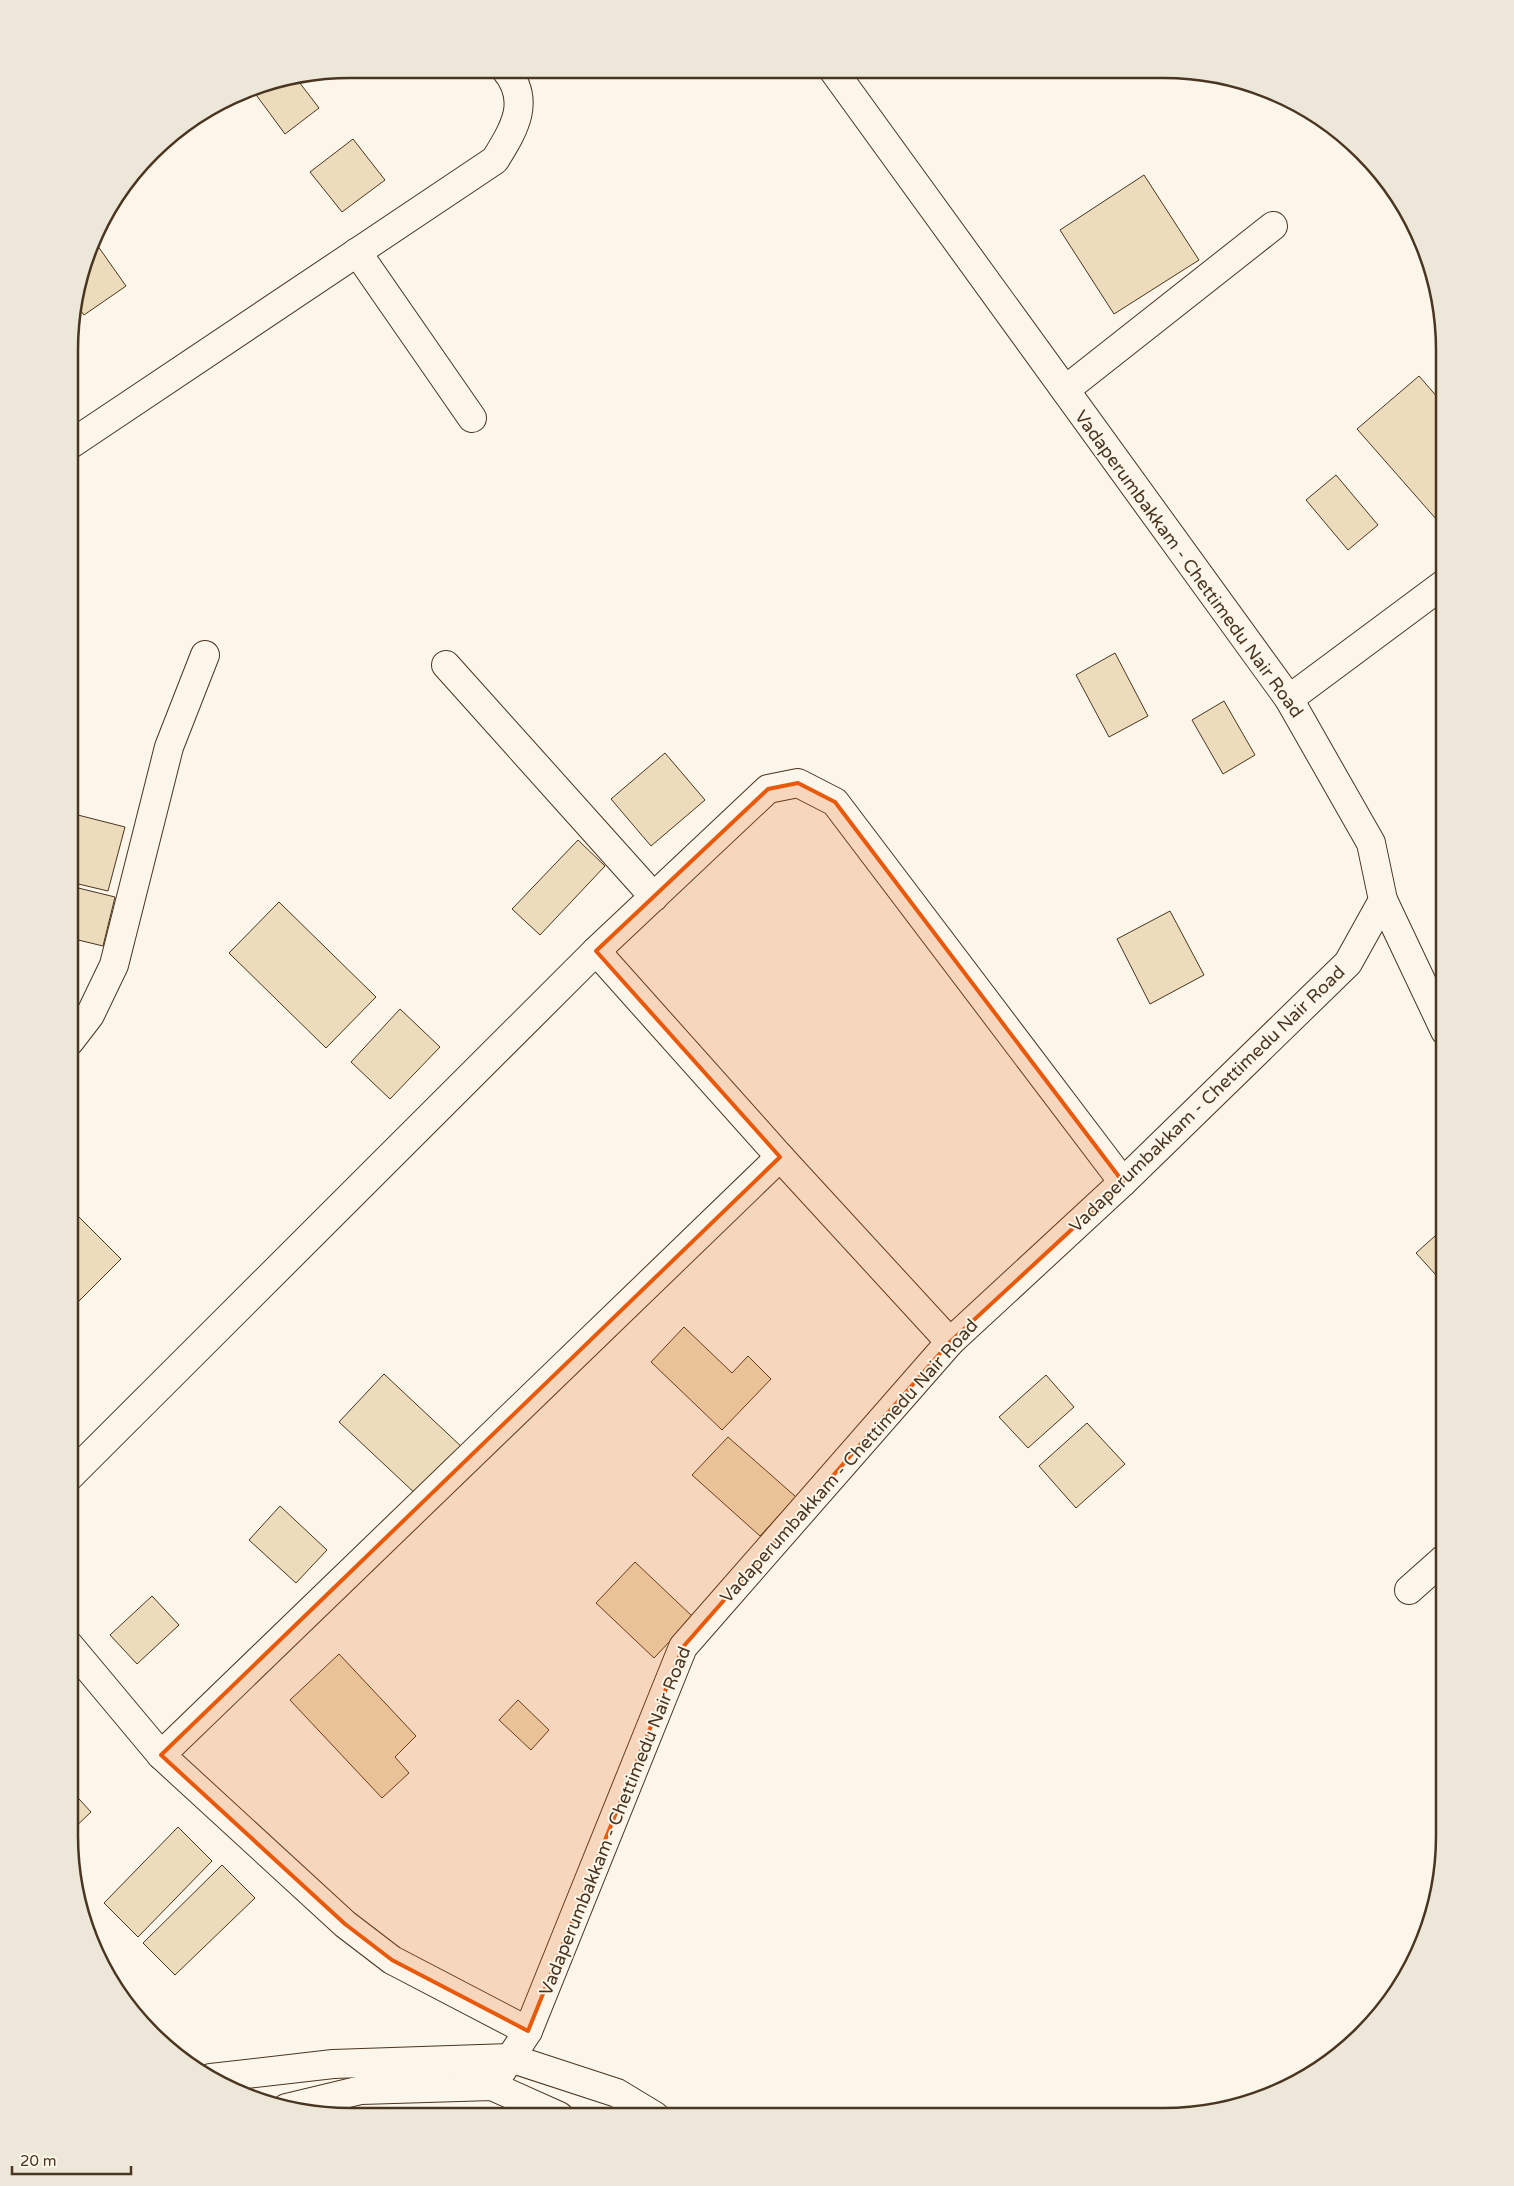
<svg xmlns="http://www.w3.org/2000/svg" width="1514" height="2186" font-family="'Varela Round',sans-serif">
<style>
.building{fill:#ecdcbc;stroke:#4a3520}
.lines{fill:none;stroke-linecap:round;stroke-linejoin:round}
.minor-casing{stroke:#4a3520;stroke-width:30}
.tertiary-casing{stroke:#4a3520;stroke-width:30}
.primary-casing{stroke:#4a3520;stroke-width:30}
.minor{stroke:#fbf6e9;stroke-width:28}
.tertiary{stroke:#fbf6e9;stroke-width:28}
.primary{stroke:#fbf6e9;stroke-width:28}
.marked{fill:#e8590c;fill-opacity:0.2;stroke:#e8590c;stroke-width:4;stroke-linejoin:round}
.labels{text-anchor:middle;stroke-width:4;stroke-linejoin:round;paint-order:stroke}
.street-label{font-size:18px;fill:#4a3520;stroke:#fbf6e9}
.rim{fill:none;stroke:#4a3520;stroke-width:2.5}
</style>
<rect width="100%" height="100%" fill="#fbf6e9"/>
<g class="building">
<polygon points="296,78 319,108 285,134 251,88 259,84"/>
<polygon points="353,139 385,180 342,212 310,172"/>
<polygon points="1144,175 1199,260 1114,314 1060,230"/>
<polygon points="95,242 126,286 84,315 75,303"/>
<polygon points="1419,376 1445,406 1444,528 1357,429"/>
<polygon points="1336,475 1378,525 1348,550 1306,500"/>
<polygon points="1115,653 1148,716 1109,737 1076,675"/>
<polygon points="1224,701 1255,755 1223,774 1192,720"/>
<polygon points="665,753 705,800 651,846 611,799"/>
<polygon points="70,813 125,827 108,891 70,882"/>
<polygon points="578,840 605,866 540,935 512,909"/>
<polygon points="70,886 115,897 103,946 70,938"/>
<polygon points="279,902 376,997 326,1048 229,953"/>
<polygon points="1170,911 1204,975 1150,1004 1117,939"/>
<polygon points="400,1009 440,1047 390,1099 351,1062"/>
<polygon points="70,1208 121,1259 70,1310"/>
<polygon points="1445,1227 1445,1285 1416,1253"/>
<polygon points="684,1327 732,1373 748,1356 771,1379 722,1430 651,1362"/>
<polygon points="384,1374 464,1449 419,1497 339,1422"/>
<polygon points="1046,1375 1074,1407 1028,1448 999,1417"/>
<polygon points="1087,1423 1125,1464 1076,1508 1039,1466"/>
<polygon points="728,1437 796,1497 760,1536 692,1475"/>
<polygon points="280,1506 327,1550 296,1583 249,1540"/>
<polygon points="635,1562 693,1617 654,1658 596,1603"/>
<polygon points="152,1596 179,1625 137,1664 110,1635"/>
<polygon points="339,1654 416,1736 395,1757 409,1773 382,1798 290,1700"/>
<polygon points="518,1700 549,1730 531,1750 499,1720"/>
<polygon points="69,1788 91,1812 69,1833"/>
<polygon points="178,1827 212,1861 138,1937 104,1903"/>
<polygon points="222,1865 255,1898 175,1975 143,1943"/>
</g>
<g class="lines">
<defs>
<g id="minor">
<polyline points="357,252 472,418"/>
<polyline points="1065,390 1273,226"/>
<path d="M71,444L495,160C514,129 532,101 505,69"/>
<polyline points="446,665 654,897"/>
<polyline points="1289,699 1445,583"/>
<polyline points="1383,900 1445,1031"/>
<polyline points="596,951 780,1157 950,1342"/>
<polyline points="70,1041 90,1015 114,965 169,747 205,655"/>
<polyline points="69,1477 596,951 768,789 798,783 835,802 1123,1182"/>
<polyline points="1409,1590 1445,1558"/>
<polyline points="69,1645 161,1755 345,1924 392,1960 528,2031"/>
<polyline points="161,1755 780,1157"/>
</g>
<polyline id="tertiary" points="492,2086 528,2031 683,1647 950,1342 1123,1182 1348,963 1383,900 1371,843 1289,699 833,70"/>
<g id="primary">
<polyline points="211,2078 333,2064 510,2058 617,2093 655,2116"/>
<polyline points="286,2108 361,2090 492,2086 559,2116"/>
</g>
</defs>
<use href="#minor" class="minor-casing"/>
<use href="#tertiary" class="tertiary-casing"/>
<use href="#primary" class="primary-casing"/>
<use href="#minor" class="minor"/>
<use href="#tertiary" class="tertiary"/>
<use href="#primary" class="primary"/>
</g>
<path class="marked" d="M798,783L835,802L1123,1182L950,1342L683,1647L528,2031L392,1960L345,1924L161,1755L780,1157L596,951L768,789Z"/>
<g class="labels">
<g class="street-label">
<text transform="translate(1189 564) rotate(54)" y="6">Vadaperumbakkam - Chettimedu Nair Road</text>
<text transform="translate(1207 1099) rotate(-44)" y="6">Vadaperumbakkam - Chettimedu Nair Road</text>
<text transform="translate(849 1461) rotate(-48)" y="6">Vadaperumbakkam - Chettimedu Nair Road</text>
<text transform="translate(615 1821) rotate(-68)" y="6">Vadaperumbakkam - Chettimedu Nair Road</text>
</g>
</g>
<path d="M0 0H1514V2186H0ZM350 78H1164A272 272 0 0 1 1436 350V1836A272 272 0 0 1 1164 2108H350A272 272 0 0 1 78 1836V350A272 272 0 0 1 350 78Z" fill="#ede7d9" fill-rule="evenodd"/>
<path class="rim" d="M350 78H1164A272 272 0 0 1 1436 350V1836A272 272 0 0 1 1164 2108H350A272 272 0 0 1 78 1836V350A272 272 0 0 1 350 78Z"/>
<path d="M12 2166v8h119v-8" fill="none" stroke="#4a3520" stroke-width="2.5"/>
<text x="20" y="2166" font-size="15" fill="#4a3520" stroke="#fbf6e9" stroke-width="4" paint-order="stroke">20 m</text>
</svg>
